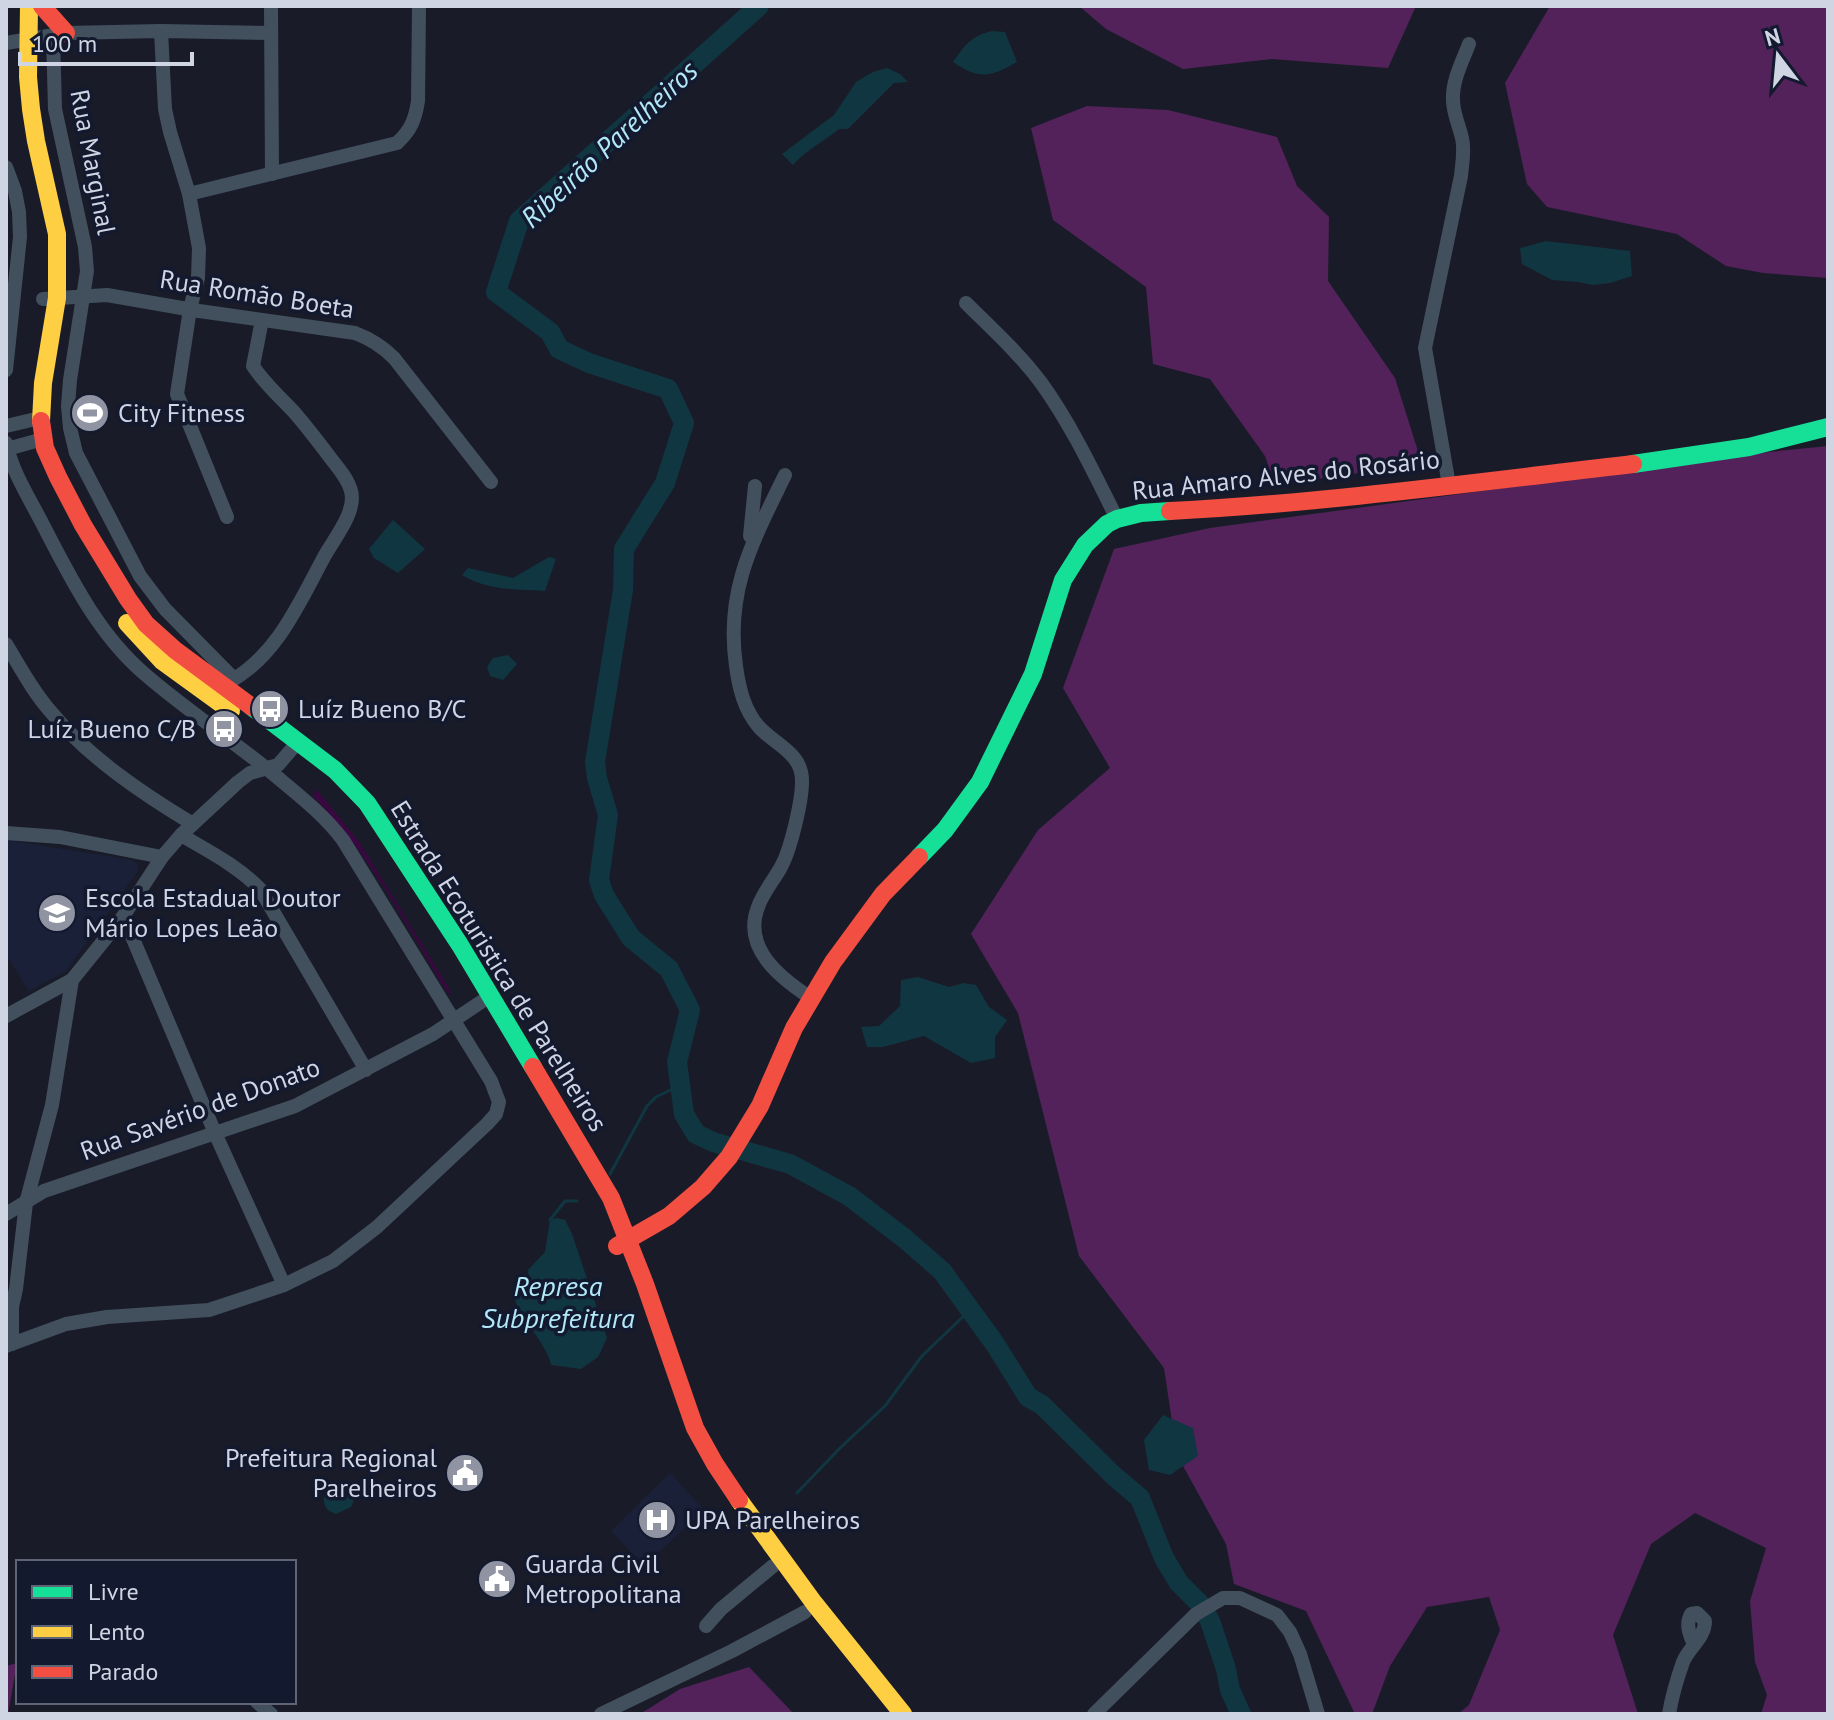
<svg xmlns="http://www.w3.org/2000/svg" width="1834" height="1720" font-family="'PT Sans',sans-serif">
<style>
.built{fill:#192038}
.green{fill:#390840}
.forest{fill:#53225a}
.water{fill:#103641}
.lines{fill:none;stroke-linecap:round;stroke-linejoin:round}
.stream{stroke:#103641;stroke-width:3}
.river{stroke:#103641;stroke-width:20}
.street{stroke:#42505d;stroke-width:14}
.fast{stroke:#16e098;stroke-width:18}
.slow{stroke:#ffcf43;stroke-width:18}
.jam{stroke:#f24e42;stroke-width:18}
.labels{text-anchor:middle;stroke-width:7;stroke-linejoin:round;paint-order:stroke}
.street-label{font-size:26px;fill:#d0d5e3;stroke:#13192e}
.poi-label{font-size:26px;fill:#d0d5e3;stroke:#13192e;text-anchor:start}
.water-label{font-size:28px;font-style:italic;fill:#b2e9f9;stroke:#13192e}
</style>
<rect width="100%" height="100%" fill="#191c28"/>
<g class="built">
<polygon points="6,840 132,860 137,864 138,871 66,971 29,991 6,955"/>
<polygon points="670,1473 704,1510 644,1566 611,1531"/>
</g>
<path class="green" d="M316,789L360,843L450,990L449,995C407,927 369,852 313,796Z"/>
<g class="forest">
<polygon points="1079,6 1416,6 1388,68 1272,59 1183,69 1106,29"/>
<polygon points="1550,6 1828,6 1828,278 1763,273 1726,266 1677,234 1547,207 1527,184 1505,83"/>
<polygon points="1087,106 1168,110 1277,137 1297,186 1329,217 1328,281 1395,378 1422,464 1275,485 1265,456 1210,379 1153,364 1146,287 1053,220 1031,128"/>
<polygon points="1828,446 1828,1714 1761,1714 1767,1695 1755,1662 1750,1601 1766,1548 1695,1513 1651,1544 1613,1635 1638,1714 1458,1714 1469,1705 1500,1630 1489,1597 1427,1607 1390,1666 1372,1714 1355,1714 1306,1611 1234,1584 1226,1544 1177,1455 1164,1368 1079,1256 1018,1013 971,934 1038,830 1110,768 1063,688 1114,549 1210,528 1769,452"/>
<polygon points="17,1663 8,1714 6,1714 6,1666"/>
<polygon points="749,1667 794,1714 640,1714 680,1689"/>
</g>
<g class="water">
<path d="M992,31L1005,32L1017,62C991,77 979,80 953,62C965,45 971,36 992,31Z"/>
<path d="M887,68L900,74L908,82L894,83L848,129H839C823,142 806,150 793,165L782,154L834,115L856,82L873,72Z"/>
<polygon points="1546,241 1630,251 1632,276 1610,283 1593,285 1578,282 1552,280 1522,264 1520,248"/>
<polygon points="393,520 425,549 398,573 374,558 369,549"/>
<path d="M549,557L556,559L545,591C516,589 489,591 462,575L468,568L513,578Z"/>
<polygon points="508,655 517,664 503,680 490,676 487,667 493,658"/>
<polygon points="918,977 949,987 964,983 976,985 989,1007 1007,1020 995,1037 995,1058 971,1063 924,1036 883,1047 867,1047 861,1027 879,1026 900,1006 901,980"/>
<path d="M557,1218L565,1220L572,1234L607,1338L598,1357L581,1369L551,1365C548,1344 512,1309 515,1295C517,1288 523,1284 529,1280L528,1270L545,1252L550,1220Z"/>
<polygon points="1163,1415 1193,1428 1198,1456 1170,1475 1149,1470 1144,1440"/>
<path d="M347,1482L351,1484L356,1495L351,1507L336,1514C328,1511 323,1507 324,1497L334,1488Z"/>
</g>
<g class="lines">
<g class="stream">
<polyline points="610,1174 647,1106 656,1097 679,1086"/>
<polyline points="550,1220 565,1201 577,1201"/>
<polyline points="797,1493 839,1449 885,1406 922,1356 971,1309"/>
</g>
<polyline class="river" points="759,6 519,221 496,292 550,332 559,349 589,363 668,389 684,423 665,483 624,549 623,590 595,762 597,778 608,815 599,880 604,895 631,938 669,969 690,1010 677,1062 684,1114 696,1134 713,1142 790,1164 849,1196 904,1238 942,1271 995,1344 1028,1397 1042,1405 1114,1476 1140,1498 1164,1558 1179,1583 1199,1603 1210,1621 1226,1669 1230,1690 1241,1714"/>
<g class="street">
<polyline points="271,6 272,174"/>
<polyline points="161,31 165,109 170,132 189,194 199,248 198,278 190,309 177,394 227,517"/>
<polyline points="53,36 55,109 85,247 87,271 70,380 68,406 70,428 76,453 140,576 165,609 234,679"/>
<polyline points="6,43 66,33 161,31 271,33"/>
<polyline points="6,167 15,191 19,212 20,237 6,370"/>
<path d="M189,194L397,143C411,130 415,120 418,101L419,6"/>
<path d="M43,299L107,295L199,311L355,333C371,339 382,346 394,358L491,482"/>
<path d="M966,303C992,329 1020,354 1042,384C1072,426 1094,473 1117,519"/>
<polyline points="6,426 40,418"/>
<path d="M6,443C12,471 28,496 41,521C70,577 98,635 147,676C189,712 235,742 277,777C301,797 324,815 343,840L491,1081L499,1102L496,1114L487,1124L377,1227L333,1261L284,1285L209,1310L107,1317L66,1324L6,1346"/>
<polyline points="7,449 43,439"/>
<path d="M785,475C753,541 725,590 736,666C739,688 744,710 759,727C775,745 803,753 802,782C802,801 791,848 782,865C775,879 763,892 758,907C742,948 780,978 811,998"/>
<path d="M1449,485L1425,348L1461,176C1462,164 1465,151 1462,138C1459,125 1453,113 1453,100C1452,81 1462,62 1469,44"/>
<polyline points="750,536 755,486"/>
<path d="M6,644C20,667 33,692 51,712C88,757 143,794 193,824"/>
<path d="M229,682C277,656 299,603 324,557C333,540 357,512 351,491C348,479 339,469 332,460C320,444 307,427 294,412C280,397 264,383 253,366L262,320"/>
<polyline points="6,833 60,837 162,857"/>
<path d="M181,835C208,851 238,866 260,889L366,1070"/>
<polyline points="122,918 128,927 215,1133 284,1285"/>
<polyline points="6,1016 72,980 122,918 162,857 181,835 238,782 250,773 278,765 297,743"/>
<polyline points="6,1214 44,1191 295,1106 433,1034 490,996"/>
<polyline points="12,1344 12,1307 16,1289 26,1203 52,1105 72,980"/>
<polyline points="706,1626 721,1609 773,1566"/>
<polyline points="257,1702 271,1714"/>
<polyline points="601,1714 732,1651 805,1612"/>
<polyline points="1094,1714 1196,1614 1223,1598 1240,1598 1277,1615 1290,1632 1300,1654 1318,1714"/>
<path d="M1669,1714C1672,1696 1677,1679 1683,1662C1689,1647 1705,1638 1705,1621L1697,1613L1691,1614C1685,1625 1690,1635 1694,1645"/>
</g>
<g class="fast">
<polyline points="1633,464 1749,447 1828,427"/>
<polyline points="252,707 335,770 367,803 460,945 533,1067"/>
<polyline points="919,857 945,830 980,782 1033,674 1063,580 1085,545 1107,524 1117,519 1141,513 1170,511"/>
</g>
<g class="slow">
<polyline points="29,6 28,77 31,109 36,141 57,234 57,298 43,383 41,421"/>
<polyline points="127,623 162,661 231,711"/>
<polyline points="739,1500 814,1603 903,1714"/>
</g>
<g class="jam">
<polyline points="42,6 66,33"/>
<polyline points="41,421 45,448 58,477 83,525 128,599 146,624 175,650 252,707"/>
<path d="M1170,511C1325,503 1479,482 1633,464"/>
<polyline points="533,1067 611,1198 645,1284 695,1428 715,1464 739,1500"/>
<polyline points="617,1246 669,1216 703,1187 729,1157 760,1106 794,1028 833,962 883,894 919,857"/>
</g>
</g>
<defs>
<symbol id="stadium-disc" viewBox="-11 -11 22 22"><circle r="9.5" fill="#9094a2" stroke="#13192e"/><path d="M0-5a6.5 5 0 1 0 0 10a6.5 5 0 1 0 0-10ZM-3.5-1.8h7v3.6h-7Z" fill="#fff"/></symbol>
<symbol id="bus-disc" viewBox="-11 -11 22 22"><circle r="9.5" fill="#9094a2" stroke="#13192e"/><path d="M-5-6H5V4H4V6H2V4H-2V6H-4V4H-5ZM-3.5-4V0h7V-4ZM-3.5 1.2v1.5H-2V1.2ZM2 1.2v1.5H3.5V1.2Z" fill="#fff"/></symbol>
<symbol id="school-disc" viewBox="-11 -11 22 22"><circle r="9.5" fill="#9094a2" stroke="#13192e"/><path d="M0-5L7-2L0 1L-7-2ZM-4 1L0 2.5L4 1V4Q0 6-4 4Z" fill="#fff"/></symbol>
<symbol id="civic-disc" viewBox="-11 -11 22 22"><circle r="9.5" fill="#9094a2" stroke="#13192e"/><path d="M-.6-6.5H3V-4.5H.6V-3L4-1V1h2V6H-6V1h2V-1L-.6-3ZM-1.2 2.5V6h2.4V2.5Z" fill="#fff"/></symbol>
<symbol id="hospital-disc" viewBox="-11 -11 22 22"><circle r="9.5" fill="#9094a2" stroke="#13192e"/><path d="M-5-5h3v3.5h4V-5h3V5h-3V1.5h-4V5h-3Z" fill="#fff"/></symbol>
</defs>
<g fill-rule="evenodd">
<use href="#stadium-disc" x="68" y="391" width="44" height="44"/>
<use href="#bus-disc" x="248" y="687" width="44" height="44"/>
<use href="#bus-disc" x="202" y="707" width="44" height="44"/>
<use href="#school-disc" x="35" y="891" width="44" height="44"/>
<use href="#civic-disc" x="443" y="1451" width="44" height="44"/>
<use href="#hospital-disc" x="635" y="1498" width="44" height="44"/>
<use href="#civic-disc" x="475" y="1557" width="44" height="44"/>
</g>
<g class="labels">
<g class="street-label">
<text transform="translate(93 162) rotate(79)" y="9">Rua Marginal</text>
<text transform="translate(257 294) rotate(9)" y="9">Rua Romão Boeta</text>
<text transform="translate(1286 475) rotate(-6)" y="9">Rua Amaro Alves do Rosário</text>
<text transform="translate(499 966) rotate(58)" y="9">Estrada Ecoturistica de Parelheiros</text>
<text transform="translate(200 1109) rotate(-20)" y="9">Rua Savério de Donato</text>
</g>
<g class="poi-label">
<text x="118" y="422">City Fitness</text>
<text x="298" y="718">Luíz Bueno B/C</text>
<text x="196" y="738" text-anchor="end">Luíz Bueno C/B</text>
<text x="85" y="907">Escola Estadual Doutor<tspan x="85" dy="30">Mário Lopes Leão</tspan></text>
<text x="437" y="1467" text-anchor="end">Prefeitura Regional<tspan x="437" dy="30">Parelheiros</tspan></text>
<text x="685" y="1529">UPA Parelheiros</text>
<text x="525" y="1573">Guarda Civil<tspan x="525" dy="30">Metropolitana</tspan></text>
</g>
<g class="water-label">
<text transform="translate(609 144) rotate(-43)" y="10">Ribeirão Parelheiros</text>
<text x="558" y="1296">Represa<tspan x="558" dy="32">Subprefeitura</tspan></text>
</g>
</g>
<rect width="1834" height="1720" fill="none" stroke="#d0d5e3" stroke-width="16"/>
<rect x="16" y="1560" width="280" height="144" fill="#13192e" stroke="#5f6476" stroke-width="2"/>
<rect x="32" y="1586" width="40" height="12" fill="#16e098" stroke="#5f6476" stroke-width="2"/>
<text x="88" y="1600" font-size="24" fill="#d0d5e3">Livre</text>
<rect x="32" y="1626" width="40" height="12" fill="#ffcf43" stroke="#5f6476" stroke-width="2"/>
<text x="88" y="1640" font-size="24" fill="#d0d5e3">Lento</text>
<rect x="32" y="1666" width="40" height="12" fill="#f24e42" stroke="#5f6476" stroke-width="2"/>
<text x="88" y="1680" font-size="24" fill="#d0d5e3">Parado</text>
<g transform="translate(1778 56) rotate(344)" stroke="#13192e" stroke-width="6" paint-order="stroke">
<path d="M0-6L14 30L0 20L-14 30Z" fill="#d0d5e3"/>
<text y="-12" font-size="22" font-weight="bold" text-anchor="middle" fill="#d0d5e3">N</text>
</g>
<path d="M20 52v12h172v-12" fill="none" stroke="#d0d5e3" stroke-width="4"/>
<text x="32" y="52" font-size="24" fill="#d0d5e3" stroke="#13192e" stroke-width="6" paint-order="stroke">100 m</text>
</svg>
